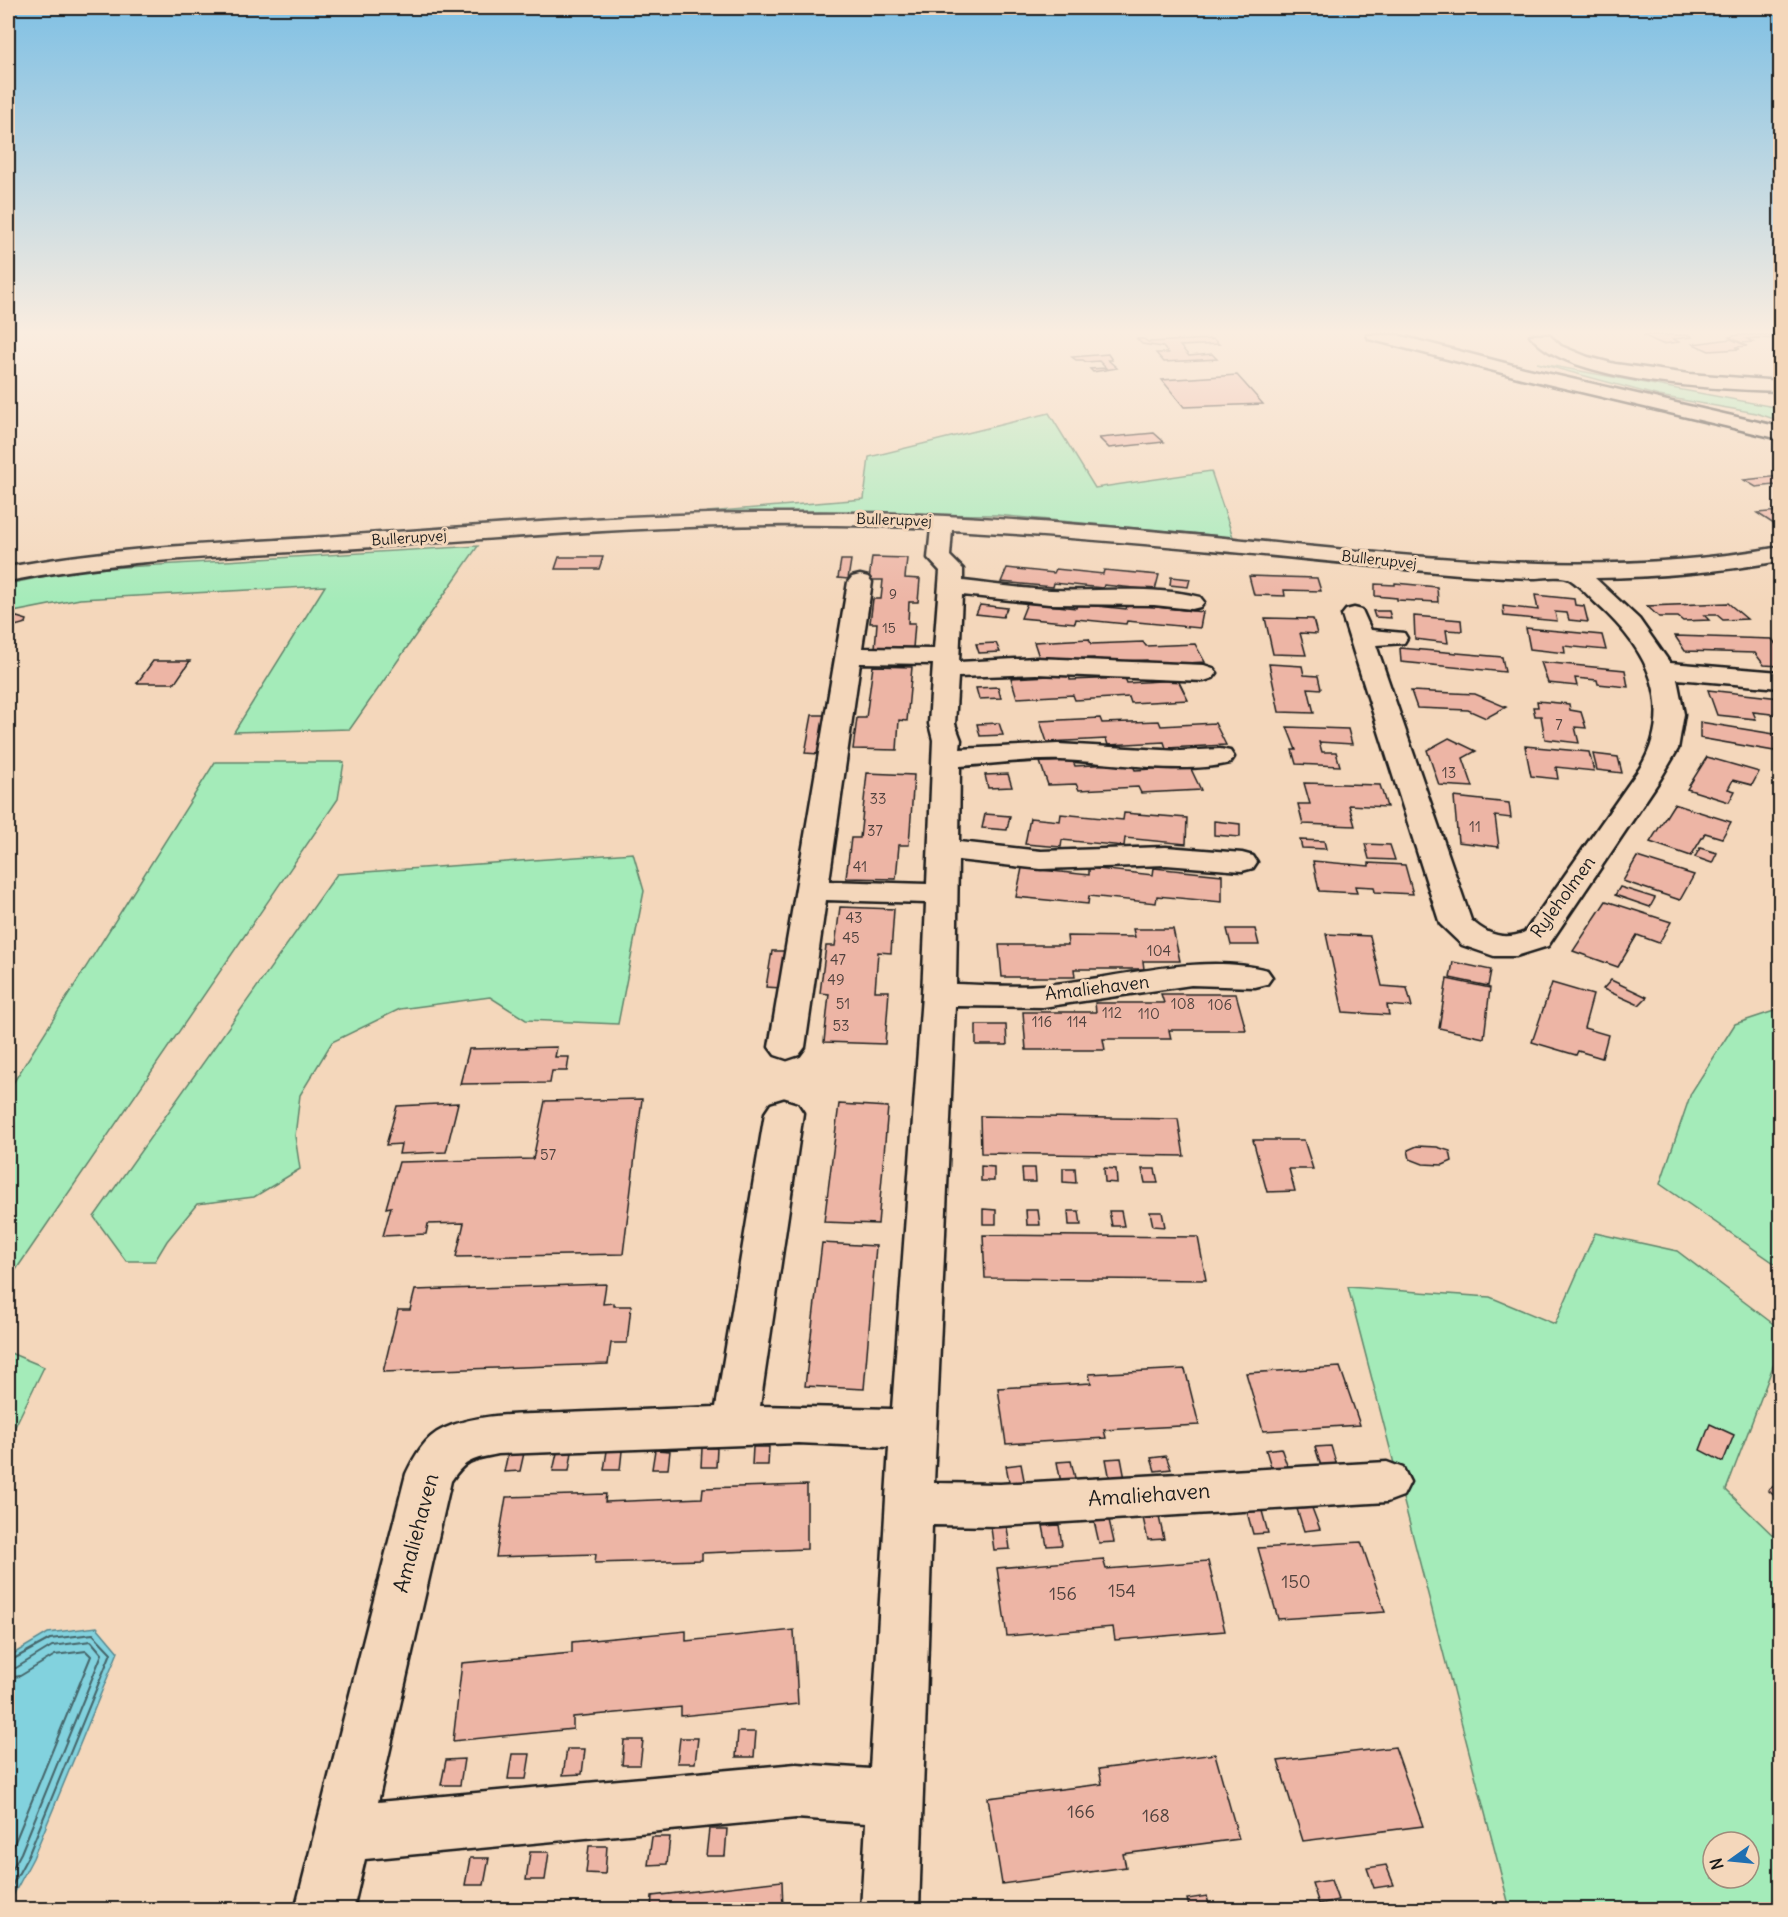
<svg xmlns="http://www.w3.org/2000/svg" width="1788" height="1917" font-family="Delius,sans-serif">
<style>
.green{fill:#a4ebb9;stroke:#60846a;stroke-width:1.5;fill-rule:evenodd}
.water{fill:#82d2de;stroke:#598990;stroke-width:1.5}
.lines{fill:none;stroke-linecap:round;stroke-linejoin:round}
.shore{stroke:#45656a;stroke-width:2}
.building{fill:#edb5a5;stroke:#1c1c1c;stroke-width:1.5}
.minor-casing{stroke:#1c1c1c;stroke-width:5}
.major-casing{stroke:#1c1c1c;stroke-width:5}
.minor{fill:#f4d7bb;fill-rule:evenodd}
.major{fill:#f4d7bb;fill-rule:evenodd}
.labels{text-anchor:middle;stroke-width:6;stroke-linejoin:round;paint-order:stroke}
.far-number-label{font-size:14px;fill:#50423e}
.far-street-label{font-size:15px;fill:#1c1c1c;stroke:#f4d7bb}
.number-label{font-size:15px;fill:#50423e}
.street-label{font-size:18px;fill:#1c1c1c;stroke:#f4d7bb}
.near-number-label{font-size:18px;fill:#50423e}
.near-street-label{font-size:21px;fill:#1c1c1c;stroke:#f4d7bb}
</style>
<rect width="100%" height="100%" fill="#f4d7bb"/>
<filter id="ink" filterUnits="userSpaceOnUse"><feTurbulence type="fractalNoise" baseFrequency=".0167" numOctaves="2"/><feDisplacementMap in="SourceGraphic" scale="12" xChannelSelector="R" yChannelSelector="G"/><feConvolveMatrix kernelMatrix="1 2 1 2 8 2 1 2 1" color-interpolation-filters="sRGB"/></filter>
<g filter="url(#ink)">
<g class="green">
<polygon points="1537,363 1780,408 1780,421 1756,413 1659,396"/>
<polygon points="1049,413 1095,488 1211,471 1233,537 996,515 707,512 864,499 869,457"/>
<polygon points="478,546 350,729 234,732 325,586 80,599 8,613 8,584 75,570"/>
<polygon points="215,762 344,762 338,799 13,1274 8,1275 8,1091"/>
<polygon points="633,853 644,891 618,1024 526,1020 490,997 400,1009 332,1042 300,1095 295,1136 300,1169 254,1197 197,1204 167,1241 155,1261 126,1261 94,1217 337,874"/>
<polygon points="1780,1009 1780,1267 1660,1184 1691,1093 1735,1024"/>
<path d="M1595,1233L1677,1251L1780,1329V1348L1726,1490L1780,1542V1909H1510L1348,1287L1490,1297L1555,1324ZM1713,1842H1749V1878H1713Z"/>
<polygon points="8,1352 44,1367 8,1441"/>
</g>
<polygon class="water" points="97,1627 118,1652 33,1858 8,1905 8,1657 48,1633"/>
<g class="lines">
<g class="shore">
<polyline points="8,1662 50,1639 93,1634 111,1653 28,1856 8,1893"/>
<polyline points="8,1669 16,1668 52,1646 91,1641 102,1654 21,1853 8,1877"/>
<polyline points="8,1678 20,1676 55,1655 86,1651 91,1656 8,1859"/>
</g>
</g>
<g class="building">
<polygon points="1643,335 1689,335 1692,337 1673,339 1679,342 1662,344"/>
<polygon points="1738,335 1780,335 1780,339 1756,338 1747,339 1753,342 1742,343 1729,337"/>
<polygon points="1137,339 1144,339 1148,342 1213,339 1219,344 1180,346 1189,356 1212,354 1217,359 1164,362 1156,353 1168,353 1163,347 1142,344"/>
<polygon points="1731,339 1747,346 1735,347 1740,349 1709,351 1693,344"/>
<polygon points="1108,354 1112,360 1108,360 1117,368 1093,372 1090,369 1106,368 1099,361 1086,362 1083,360 1076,360 1072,357"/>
<polygon points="1237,375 1263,404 1184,407 1162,380"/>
<polygon points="1154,433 1164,442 1109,448 1099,438"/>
<polygon points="1780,476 1780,489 1774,485 1756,487 1744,480"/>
<polygon points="1780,511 1780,528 1757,513"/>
<polygon points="559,557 603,557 599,569 555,569"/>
<polygon points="872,557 907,558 905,578 920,579 918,602 909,602 908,623 915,623 913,648 875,648 877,623 870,623 873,599 881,599 883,580 869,580"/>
<polygon points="841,560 851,560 848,579 838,578"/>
<polygon points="1007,568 1054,573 1056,569 1103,574 1104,570 1159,575 1155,590 1104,585 1103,588 1054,583 1053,587 1001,582"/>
<polygon points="1249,576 1317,578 1321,591 1284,590 1285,596 1254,595"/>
<polygon points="1171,577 1190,579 1188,587 1170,585"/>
<polygon points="1395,583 1437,587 1438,602 1397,600 1397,598 1375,596 1375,584 1395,585"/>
<polygon points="1535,595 1574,599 1575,605 1584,606 1588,622 1569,620 1567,613 1555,612 1557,621 1504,616 1503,606 1538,610"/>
<polygon points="1027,603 1076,608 1077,604 1126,609 1128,604 1203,612 1200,628 1127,621 1126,624 1076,619 1075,623 1021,618"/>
<polygon points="1728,603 1747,619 1723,620 1717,615 1704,615 1709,620 1683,621 1678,617 1659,617 1647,606"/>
<polygon points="980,605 1007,608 1003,617 976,614"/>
<polygon points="1373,611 1389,611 1391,618 1375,617"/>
<polygon points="1414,616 1461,620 1462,631 1446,630 1448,643 1415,639"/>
<polygon points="17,617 27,620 26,623 8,628 8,619"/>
<polygon points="1265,618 1313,619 1317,634 1300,633 1306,655 1273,654"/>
<polygon points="1526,628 1602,635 1606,650 1564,646 1565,653 1530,649"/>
<polygon points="1675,636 1772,639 1780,650 1780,666 1764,665 1755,653 1685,651"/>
<polygon points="1089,639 1091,644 1143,642 1146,646 1195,644 1205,662 1150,665 1147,660 1096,662 1094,658 1040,660 1034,642"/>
<polygon points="996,643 1000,652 979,653 976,644"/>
<polygon points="1400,648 1502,657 1505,672 1401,662"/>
<polygon points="153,661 190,661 175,683 137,683"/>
<polygon points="1541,662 1625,670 1628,687 1598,684 1597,680 1575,678 1577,686 1548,683"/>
<polygon points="1269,664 1302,666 1304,675 1318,676 1321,689 1308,688 1314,713 1279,712"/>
<polygon points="873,666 912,667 907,721 899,720 897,750 853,749 857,718 866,718"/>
<polygon points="1069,675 1070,680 1125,678 1127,683 1178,680 1188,700 1131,703 1129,697 1075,700 1073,695 1017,698 1011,678"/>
<polygon points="998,687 1001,698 979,699 976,688"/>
<polygon points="1708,690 1780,698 1780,715 1753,712 1756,719 1717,715"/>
<polygon points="1411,691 1475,694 1506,707 1486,718 1468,710 1417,708"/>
<polygon points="1537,701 1569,704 1570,710 1581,712 1586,728 1575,727 1579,743 1545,739 1541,716 1535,716 1533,707 1538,707"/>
<polygon points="812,715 826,715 819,754 805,753"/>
<polygon points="1100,718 1102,723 1159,721 1161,726 1215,723 1226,745 1166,748 1164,742 1108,745 1106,739 1047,742 1040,721"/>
<polygon points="1700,722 1780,735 1780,752 1700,738"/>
<polygon points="999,723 1003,735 980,736 977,724"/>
<polygon points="1287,727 1348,729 1352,744 1319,742 1322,752 1336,752 1340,766 1296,764 1292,750 1296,750"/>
<polygon points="1449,738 1476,751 1463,758 1473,787 1439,785 1427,750"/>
<polygon points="1525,746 1589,752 1594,771 1556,767 1558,779 1531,776"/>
<polygon points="1593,754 1618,757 1622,773 1597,770"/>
<polygon points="1707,757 1759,772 1752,785 1733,780 1728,789 1735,791 1729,802 1687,789"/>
<polygon points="1073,761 1075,766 1132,763 1135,770 1190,767 1201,790 1141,793 1138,787 1079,790 1076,784 1048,785 1040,762"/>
<polygon points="867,773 914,775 909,845 899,845 896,879 846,878 851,838 860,838"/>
<polygon points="1008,774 1012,787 988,788 985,775"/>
<polygon points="1304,783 1380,785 1387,807 1349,805 1355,826 1303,824 1298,804 1310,804"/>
<polygon points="1454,797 1509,803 1511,818 1495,816 1499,847 1458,842"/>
<polygon points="1674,804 1731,822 1722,838 1705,833 1691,856 1650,842"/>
<polygon points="1124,813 1187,818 1186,844 1125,838 1124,846 1062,840 1061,847 1025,844 1030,818 1060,821 1061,814 1123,820"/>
<polygon points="985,814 1010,816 1007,830 982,828"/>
<polygon points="1214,821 1240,824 1240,837 1214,835"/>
<polygon points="1300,840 1324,841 1326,849 1302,848"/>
<polygon points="1365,844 1390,845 1395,860 1369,859"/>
<polygon points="1700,848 1717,853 1712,863 1695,857"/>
<polygon points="1637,857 1694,875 1680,900 1623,881"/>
<polygon points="1313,861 1369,866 1369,863 1405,865 1413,894 1375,892 1374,887 1355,886 1357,893 1319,891"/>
<polygon points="1022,868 1089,875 1089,868 1153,875 1154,868 1222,875 1222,902 1157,896 1156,903 1089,896 1088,904 1016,897"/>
<polygon points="1620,887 1655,898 1650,907 1615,895"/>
<polygon points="1606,901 1671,922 1659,943 1637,935 1618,967 1573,951"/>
<polygon points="840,907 894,909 891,953 878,952 875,991 889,991 885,1044 824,1042 829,994 820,993 826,946 835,946"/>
<polygon points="1133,929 1173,929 1180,961 1143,961 1144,969 1074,969 1075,977 1002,977 999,945 1068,945 1067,936 1135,937"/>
<polygon points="1227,929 1255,929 1259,945 1231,945"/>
<polygon points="1326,934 1370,936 1382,986 1407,988 1412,1007 1387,1005 1389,1015 1343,1012"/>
<polygon points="772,951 787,951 781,988 766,987"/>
<polygon points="1453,962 1491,970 1488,986 1450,978"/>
<polygon points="1447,979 1490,988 1484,1038 1439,1028"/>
<polygon points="1611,980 1647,997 1639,1005 1603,989"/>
<polygon points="1552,983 1593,995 1584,1028 1608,1035 1602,1058 1578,1051 1576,1055 1532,1042"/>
<polygon points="1161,994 1236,994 1246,1030 1169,1030 1171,1039 1103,1039 1105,1050 1026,1050 1023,1012 1096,1012 1095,1003 1164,1003"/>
<polygon points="976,1025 1006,1025 1007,1045 976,1045"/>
<polygon points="557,1047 555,1057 569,1057 567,1071 552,1071 550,1083 460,1084 469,1049"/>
<polygon points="642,1099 623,1254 456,1257 464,1223 428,1224 426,1234 383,1236 391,1207 386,1208 399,1162 533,1159 545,1101"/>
<polygon points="458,1103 446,1152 399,1154 401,1144 386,1145 397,1106"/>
<polygon points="839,1104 888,1107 878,1224 824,1222"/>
<polygon points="980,1116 1178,1119 1184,1156 981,1153"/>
<polygon points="1253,1140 1304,1140 1313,1169 1289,1169 1295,1191 1267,1192"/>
<polygon points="1417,1146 1437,1147 1450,1151 1452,1161 1443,1165 1423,1164 1410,1159 1408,1150"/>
<polygon points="981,1166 994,1167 994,1181 981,1181"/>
<polygon points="1022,1168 1035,1168 1036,1182 1023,1182"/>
<polygon points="1063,1168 1075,1168 1076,1183 1063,1182"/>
<polygon points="1104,1168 1116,1169 1117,1183 1105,1182"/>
<polygon points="1142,1169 1155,1169 1158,1183 1145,1183"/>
<polygon points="983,1209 996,1210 996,1224 983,1224"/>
<polygon points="1026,1210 1038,1210 1040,1225 1027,1225"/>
<polygon points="1068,1211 1079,1211 1081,1225 1069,1225"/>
<polygon points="1109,1211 1121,1211 1124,1226 1112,1226"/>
<polygon points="1150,1212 1162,1212 1165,1227 1153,1226"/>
<polygon points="983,1235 1198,1237 1206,1280 985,1278"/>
<polygon points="822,1243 876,1246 864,1389 805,1386"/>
<polygon points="606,1284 603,1304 614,1303 614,1306 631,1306 627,1343 611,1343 608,1364 383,1372 398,1310 410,1310 415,1290"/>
<polygon points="1340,1367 1360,1425 1263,1431 1246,1373"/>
<polygon points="1185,1369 1199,1425 1104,1430 1106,1438 1006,1444 998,1388 1091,1383 1089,1374"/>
<polygon points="1710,1424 1734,1435 1723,1462 1700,1450"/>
<polygon points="1331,1446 1337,1466 1321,1466 1315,1447"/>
<polygon points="753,1447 769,1447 768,1465 752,1465"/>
<polygon points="702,1448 717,1448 716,1467 701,1467"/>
<polygon points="1281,1448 1288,1468 1272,1470 1266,1450"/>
<polygon points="655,1450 670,1451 668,1469 652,1469"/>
<polygon points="607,1451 622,1451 620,1470 604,1470"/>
<polygon points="572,1452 569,1471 553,1471 557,1453"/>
<polygon points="508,1453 524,1453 520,1471 504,1472"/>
<polygon points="1166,1456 1171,1469 1155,1471 1151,1458"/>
<polygon points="1121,1458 1125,1479 1110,1480 1106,1459"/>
<polygon points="1071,1461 1076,1482 1061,1483 1057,1462"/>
<polygon points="1021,1464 1025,1485 1010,1486 1006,1466"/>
<polygon points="1780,1482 1780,1501 1768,1490"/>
<polygon points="807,1485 807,1549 702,1553 702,1560 595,1563 596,1554 496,1557 506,1497 606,1494 605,1502 702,1498 703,1488"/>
<polygon points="1312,1508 1320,1529 1304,1531 1297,1509"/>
<polygon points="1262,1511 1268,1533 1253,1534 1247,1512"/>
<polygon points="1159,1517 1164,1539 1148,1540 1143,1518"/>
<polygon points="1109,1520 1114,1542 1099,1543 1094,1521"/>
<polygon points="1059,1525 1062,1545 1047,1546 1043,1526"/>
<polygon points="1007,1527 1010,1549 994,1550 991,1528"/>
<polygon points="1361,1542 1385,1612 1278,1619 1258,1548"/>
<polygon points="1103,1559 1106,1569 1208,1561 1225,1631 1115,1640 1113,1627 1007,1636 997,1568"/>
<polygon points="794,1630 798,1704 681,1716 681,1707 573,1717 573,1729 453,1741 462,1663 572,1653 572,1642 686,1631 686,1641"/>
<polygon points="738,1732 756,1732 754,1757 736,1757"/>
<polygon points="680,1738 698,1738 695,1763 677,1763"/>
<polygon points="624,1740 643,1740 640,1765 622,1765"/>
<polygon points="1395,1747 1423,1826 1303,1841 1278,1761"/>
<polygon points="567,1749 585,1749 582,1774 563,1775"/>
<polygon points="512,1754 530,1754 526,1779 508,1779"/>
<polygon points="1215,1754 1239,1839 1123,1854 1126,1867 1002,1884 988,1798 1102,1784 1099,1769"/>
<polygon points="464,1759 460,1785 441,1785 446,1760"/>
<polygon points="709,1829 727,1829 725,1856 706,1856"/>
<polygon points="652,1837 670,1837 667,1864 648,1865"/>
<polygon points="589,1846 607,1846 605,1874 586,1873"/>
<polygon points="530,1852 549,1852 545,1880 526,1880"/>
<polygon points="470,1858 489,1858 484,1885 465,1885"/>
<polygon points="1386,1865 1394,1885 1374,1888 1367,1868"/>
<polygon points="1331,1880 1338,1900 1319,1904 1312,1883"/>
<polygon points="782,1881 783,1910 651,1910 652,1896"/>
<polygon points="1207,1896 1210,1910 1190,1910 1187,1899"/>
</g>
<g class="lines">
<defs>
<g id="minor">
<path d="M1530,335H1549L1561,346L1588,357L1615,364L1689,374L1780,381V391C1721,389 1567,384 1530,335Z"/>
<path d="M756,513C804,513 853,512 901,514C1005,518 1110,527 1214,537C1403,555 1591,581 1780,547V561C1719,572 1658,577 1595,578L1639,619L1670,663L1780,672V688L1677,679L1684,714L1678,749L1661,778L1548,946L1516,956H1494L1462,945L1440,924L1342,615L1346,610L1354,608L1362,610L1371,630L1404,633L1407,638L1404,643L1376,645L1471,920C1487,935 1505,941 1525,932L1640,768C1677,706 1647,649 1598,605C1589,597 1577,582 1567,578C1557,575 1541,578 1531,578C1499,577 1467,575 1436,572C1275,556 1114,539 952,530L950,556L963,569V581C992,584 1022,589 1051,590C1100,592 1152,585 1200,597L1204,602L1200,607L1192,609L1154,605L1049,604L962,595L959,662L1036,658L1204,665L1213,668L1217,673L1213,678L1204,681L1036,674L958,677L955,724L961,740L960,749L1058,744L1180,751L1220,749L1230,751L1234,757L1230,763C1181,775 1112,762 1061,760C1028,759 993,764 960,766L959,842L1041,851L1166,847L1242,853L1253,856L1257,862L1253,868L1242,871L1166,865L1041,869L958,860L956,984C985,985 1015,987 1043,985C1113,980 1198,952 1267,970L1272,977L1267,984L1255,987L1191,985L1043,1007L955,1006L934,1483L1000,1484L1387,1462L1403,1468L1410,1482L1403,1496L1387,1502L1000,1526L932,1525L919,1910H861L866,1823L796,1818L365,1859L353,1910H295L406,1474C414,1457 425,1437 443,1429C479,1412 525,1415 565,1413C615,1411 665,1409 716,1407L765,1113L771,1104L784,1100L797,1104L803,1113L760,1406L892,1409L922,995L926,903L826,900L805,1047L799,1055L787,1059L775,1055L769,1047L848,582L852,577L860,575L868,577L872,582L862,648L934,649L940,571L928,558L931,528C745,518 559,533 373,547C252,555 128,558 8,581V567C112,547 219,544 324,537C468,527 612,515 756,513ZM860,663L933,664L929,724L933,740L927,884L829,881ZM798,1443L889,1447L870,1769L796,1764L378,1802L451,1481C466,1459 473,1459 498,1454Z"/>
</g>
<polygon id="major" points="1367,335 1397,335 1524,368 1780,427 1780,439 1522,378 1369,339"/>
</defs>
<use href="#minor" class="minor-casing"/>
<use href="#major" class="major-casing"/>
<use href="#minor" class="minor"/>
<use href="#major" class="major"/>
</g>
</g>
<linearGradient id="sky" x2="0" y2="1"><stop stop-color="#7fc0e4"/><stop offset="0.55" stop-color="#faede0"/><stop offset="1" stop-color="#faede0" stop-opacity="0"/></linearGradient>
<rect width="1788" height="604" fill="url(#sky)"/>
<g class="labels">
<g class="far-number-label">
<text x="893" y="599">9</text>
<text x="889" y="633">15</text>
</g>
<g class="far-street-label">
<text transform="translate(894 520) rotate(2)" y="5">Bullerupvej</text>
<text transform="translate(409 538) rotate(-4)" y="5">Bullerupvej</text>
<text transform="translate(1379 560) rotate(6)" y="5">Bullerupvej</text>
</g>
<g class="number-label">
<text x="1559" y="730">7</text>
<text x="1449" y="778">13</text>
<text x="878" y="804">33</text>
<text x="1475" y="832">11</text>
<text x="875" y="836">37</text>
<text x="860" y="872">41</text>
<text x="854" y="923">43</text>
<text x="851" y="943">45</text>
<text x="1159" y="956">104</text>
<text x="838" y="965">47</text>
<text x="836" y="985">49</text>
<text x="843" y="1009">51</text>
<text x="1183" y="1009">108</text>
<text x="1220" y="1010">106</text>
<text x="1112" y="1018">112</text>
<text x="1149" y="1019">110</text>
<text x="1042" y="1027">116</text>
<text x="1077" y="1027">114</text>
<text x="841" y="1031">53</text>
<text x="548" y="1160">57</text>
</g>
<g class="street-label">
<text transform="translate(1563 897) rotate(-54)" y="6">Ryleholmen</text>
<text transform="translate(1097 988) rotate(-7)" y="6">Amaliehaven</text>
</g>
<g class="near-number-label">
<text x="1296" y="1588">150</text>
<text x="1122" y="1597">154</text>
<text x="1063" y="1600">156</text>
<text x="1081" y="1818">166</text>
<text x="1156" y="1822">168</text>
</g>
<g class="near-street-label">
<text transform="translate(1149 1495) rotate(-4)" y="7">Amaliehaven</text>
<text transform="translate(416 1533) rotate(-75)" y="7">Amaliehaven</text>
</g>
</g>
<rect width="1788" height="1917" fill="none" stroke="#f4d7bb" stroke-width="30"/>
<rect x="15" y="15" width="1758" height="1887" fill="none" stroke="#1c1c1c" stroke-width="2" filter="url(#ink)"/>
<g transform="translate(1731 1860) rotate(255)"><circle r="28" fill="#f4d7bb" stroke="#9e8c7b" stroke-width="1.5"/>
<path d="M0-4.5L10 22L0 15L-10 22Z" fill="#1f6fb2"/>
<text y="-9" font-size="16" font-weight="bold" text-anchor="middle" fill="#1c1c1c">N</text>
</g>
</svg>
